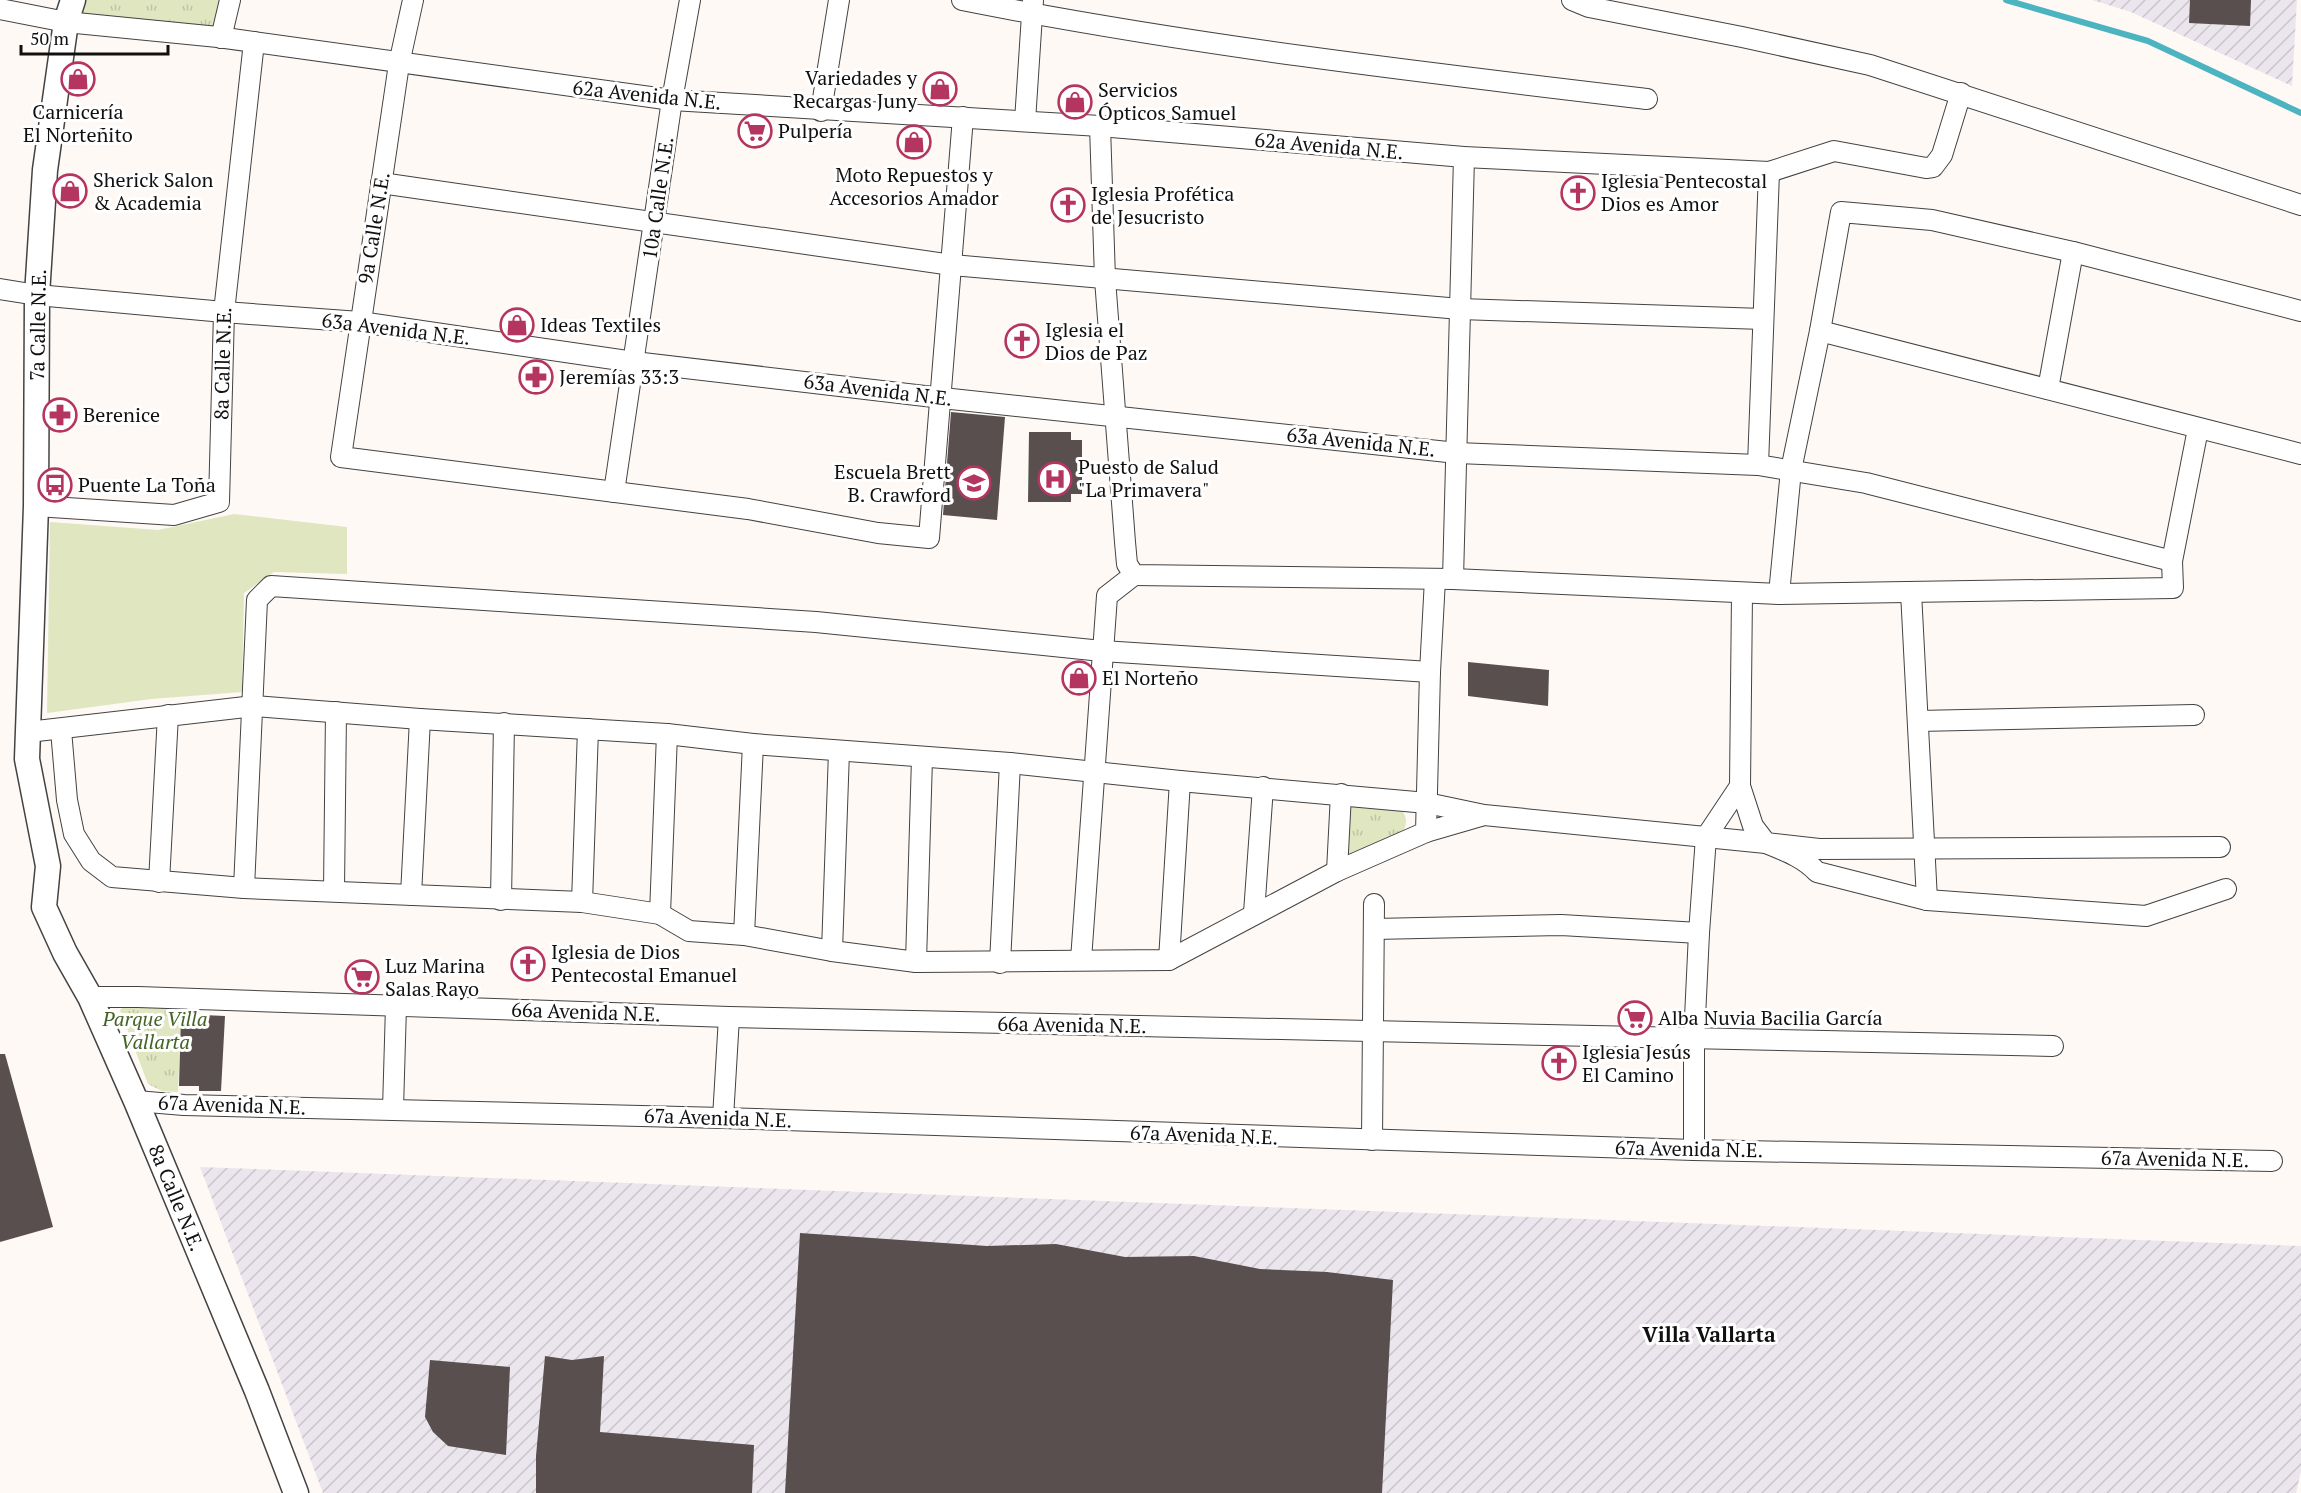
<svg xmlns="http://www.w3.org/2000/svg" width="2301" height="1493" font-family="'PT Serif',serif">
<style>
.industrial{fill:url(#industrial-furrows)}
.grass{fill:#dfe6c0}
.park{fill:url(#park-tufts)}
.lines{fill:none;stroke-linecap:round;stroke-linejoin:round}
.stream{stroke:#4cb4c1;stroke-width:6}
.building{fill:#584f4e}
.minor-casing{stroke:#434343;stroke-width:22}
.tertiary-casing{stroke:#434343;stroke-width:27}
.minor{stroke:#fff;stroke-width:20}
.tertiary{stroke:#fff;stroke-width:24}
.labels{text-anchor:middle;stroke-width:6;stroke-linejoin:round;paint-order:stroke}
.poi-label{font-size:20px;fill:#101010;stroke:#fff;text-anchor:start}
.street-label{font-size:20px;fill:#101010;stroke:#fff}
.park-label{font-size:20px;font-style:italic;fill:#446326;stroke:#fff}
.neighbourhood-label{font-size:21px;font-weight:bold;fill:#101010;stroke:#fff}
</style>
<defs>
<pattern id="industrial-furrows" width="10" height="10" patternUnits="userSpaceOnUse" patternTransform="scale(1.5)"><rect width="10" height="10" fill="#ebe6ed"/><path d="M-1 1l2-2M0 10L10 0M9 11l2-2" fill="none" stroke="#c8c4ca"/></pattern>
<pattern id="park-tufts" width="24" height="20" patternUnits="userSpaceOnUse" patternTransform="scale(1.5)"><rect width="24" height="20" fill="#dfe6c0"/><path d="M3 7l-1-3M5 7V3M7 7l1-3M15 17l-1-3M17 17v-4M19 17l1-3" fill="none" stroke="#bec4a4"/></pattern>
</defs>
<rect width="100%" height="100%" fill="#fef9f5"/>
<g class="industrial">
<polygon points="2092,0 2297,0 2292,86 2131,12"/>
<polygon points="200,1167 2301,1246 2301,1471 2296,1493 323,1493"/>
</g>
<polygon class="grass" points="234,514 347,527 347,574 274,572 244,593 242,692 151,699 47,713 50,522 158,530"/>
<g class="park">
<polygon points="73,0 228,0 218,37 66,22"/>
<path d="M1351,805L1401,809C1408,818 1407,824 1402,834L1347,858Z"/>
<polygon points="128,1004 181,1007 178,1092 162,1091 148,1084 120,1010"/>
</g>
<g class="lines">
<polyline class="stream" points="2006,0 2148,41 2301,113"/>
</g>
<g class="building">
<polygon points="2190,0 2251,0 2250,26 2189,23"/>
<polygon points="951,412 1005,417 997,520 943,515"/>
<polygon points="1029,432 1071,432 1071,440 1082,440 1082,494 1071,494 1071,502 1028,502"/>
<polygon points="1468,662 1549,670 1548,706 1468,696"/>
<polygon points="181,1014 225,1016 221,1091 199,1091 199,1086 179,1086"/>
<polygon points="0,1054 5,1054 53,1227 0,1242"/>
<polygon points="800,1233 987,1246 1056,1244 1125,1257 1194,1256 1260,1269 1327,1272 1393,1280 1382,1493 785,1493"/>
<polygon points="545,1356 572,1360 604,1356 600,1432 754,1445 752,1493 536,1493 536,1456"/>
<polygon points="430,1360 510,1367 506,1455 448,1446 433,1432 425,1417"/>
</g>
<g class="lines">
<defs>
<g id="minor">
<polyline points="413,0 399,64 341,457 748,509 878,533 929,538 963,117"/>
<path d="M962,0C1188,45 1418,72 1647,99"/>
<polyline points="1572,0 1589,7 1742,37 1870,65 2301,205"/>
<polyline points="0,9 66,22 218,37 672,100 1100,126 1464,157 1769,172 1834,151 1926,168 1933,167 1942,155 1961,93"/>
<polyline points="221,38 230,0"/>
<polyline points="821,111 839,0"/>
<polyline points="1025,121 1033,0"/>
<polyline points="1100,126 1105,279 1125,542 1127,564 1134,575 1453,579 1779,594 2173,588 2172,561 2198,429"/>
<polyline points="381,183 952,265 1460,309 1763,319"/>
<polyline points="0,289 37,295 224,312 360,322 634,362 942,398 1457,453 1758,465 1866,483 2172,561"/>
<polyline points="1820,331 2301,454"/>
<polyline points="2048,389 2073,252"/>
<polyline points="1758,465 1769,172"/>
<polyline points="614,492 672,100 690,0"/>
<path id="s1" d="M36,506L174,515L219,502L224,312L254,42"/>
<polyline points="1453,579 1464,157"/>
<polyline points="1911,592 1927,900"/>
<polyline points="1779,594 1791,470 1820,331 1841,212 1932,220 2073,252 2301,311"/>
<polyline points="1918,721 2194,715"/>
<polyline points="61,730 67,800 74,834 91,861 112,877 244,888 582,902 660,914 689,931 744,935 832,951 916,962 1169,960 1337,871 1426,832 1430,672 1435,579"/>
<path d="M28,732L254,706L420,719L667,734L753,744L1010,763L1180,781L1427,803L1484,815L1766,843C1785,851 1803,857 1817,872L1927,900L2146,916L2226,889"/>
<polyline points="1740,786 1753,826 1766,843 1819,849 2220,847"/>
<polyline points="1426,832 1481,816"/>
<polyline points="1337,871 1341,794"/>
<polyline points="159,882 168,715"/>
<polyline points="244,888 257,600 271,586 816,622 1102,651 1430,672"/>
<polyline points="334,890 336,712"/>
<polyline points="411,895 420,719"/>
<polyline points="501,900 504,723"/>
<polyline points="582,902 588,729"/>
<polyline points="1254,913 1263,787"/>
<polyline points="660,914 667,734"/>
<polyline points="1374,929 1561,925 1699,933"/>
<polyline points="744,935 753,744"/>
<polyline points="832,951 839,751"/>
<polyline points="1081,960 1107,596 1134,575"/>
<polyline points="1169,960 1180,781"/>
<polyline points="916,962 922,758"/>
<polyline points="1000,963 1010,763"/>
<polyline points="90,997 138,997 729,1017 2053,1046"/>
<polyline points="136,1101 184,1105 723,1118 1694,1150 2272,1161"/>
<polyline points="393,1109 396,1006"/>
<polyline points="723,1118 729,1017"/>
<polyline points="1372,1140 1374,904"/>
<polyline points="1694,1150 1694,1039 1699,933 1706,837 1740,786 1742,593"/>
</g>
<g id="tertiary">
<path id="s2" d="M73,0L66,22L45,170L37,295L36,506L27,759L48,866L44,907L65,953L90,997L136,1101L257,1391L296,1493"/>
</g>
</defs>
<use href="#minor" class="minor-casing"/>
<use href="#tertiary" class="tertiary-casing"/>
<use href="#minor" class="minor"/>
<use href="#tertiary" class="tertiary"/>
</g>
<defs>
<symbol id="shop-ring" viewBox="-11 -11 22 22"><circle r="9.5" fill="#fff" stroke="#b33560" stroke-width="1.5"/><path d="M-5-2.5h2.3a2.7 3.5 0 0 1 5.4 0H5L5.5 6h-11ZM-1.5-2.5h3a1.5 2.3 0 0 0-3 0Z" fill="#b33560"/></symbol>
<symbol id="supermarket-ring" viewBox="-11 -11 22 22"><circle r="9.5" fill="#fff" stroke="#b33560" stroke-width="1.5"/><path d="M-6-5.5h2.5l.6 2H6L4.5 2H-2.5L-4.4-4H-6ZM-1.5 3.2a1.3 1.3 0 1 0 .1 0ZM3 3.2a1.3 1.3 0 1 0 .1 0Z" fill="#b33560"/></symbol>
<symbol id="church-ring" viewBox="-11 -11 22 22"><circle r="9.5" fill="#fff" stroke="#b33560" stroke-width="1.5"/><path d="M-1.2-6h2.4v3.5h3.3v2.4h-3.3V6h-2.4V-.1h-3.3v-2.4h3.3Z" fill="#b33560"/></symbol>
<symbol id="pharmacy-ring" viewBox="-11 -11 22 22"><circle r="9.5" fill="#fff" stroke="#b33560" stroke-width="1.5"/><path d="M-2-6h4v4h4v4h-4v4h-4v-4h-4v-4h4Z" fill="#b33560"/></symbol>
<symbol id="hospital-ring" viewBox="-11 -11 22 22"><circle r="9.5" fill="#fff" stroke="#b33560" stroke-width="1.5"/><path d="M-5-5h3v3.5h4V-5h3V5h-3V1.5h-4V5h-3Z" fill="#b33560"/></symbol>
<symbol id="school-ring" viewBox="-11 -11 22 22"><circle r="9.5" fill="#fff" stroke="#b33560" stroke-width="1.5"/><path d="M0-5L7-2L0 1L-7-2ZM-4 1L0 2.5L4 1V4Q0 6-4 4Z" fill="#b33560"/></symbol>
<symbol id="bus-ring" viewBox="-11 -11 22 22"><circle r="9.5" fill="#fff" stroke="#b33560" stroke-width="1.5"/><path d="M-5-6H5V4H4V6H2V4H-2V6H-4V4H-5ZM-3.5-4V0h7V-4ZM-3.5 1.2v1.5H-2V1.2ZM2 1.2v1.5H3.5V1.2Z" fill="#b33560"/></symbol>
</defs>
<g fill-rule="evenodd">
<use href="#shop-ring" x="59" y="60" width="38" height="38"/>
<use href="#shop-ring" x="921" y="70" width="38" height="38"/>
<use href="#shop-ring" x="1056" y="83" width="38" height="38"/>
<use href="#supermarket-ring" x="736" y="112" width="38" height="38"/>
<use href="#shop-ring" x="895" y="123" width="38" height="38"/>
<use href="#shop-ring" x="51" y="172" width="38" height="38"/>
<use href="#church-ring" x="1559" y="174" width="38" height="38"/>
<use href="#church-ring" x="1049" y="186" width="38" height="38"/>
<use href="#shop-ring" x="498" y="306" width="38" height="38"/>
<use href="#church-ring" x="1003" y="322" width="38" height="38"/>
<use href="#pharmacy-ring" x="517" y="358" width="38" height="38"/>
<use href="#pharmacy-ring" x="41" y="396" width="38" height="38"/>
<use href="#hospital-ring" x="1036" y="460" width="38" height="38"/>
<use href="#school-ring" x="955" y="464" width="38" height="38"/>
<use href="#bus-ring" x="36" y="466" width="38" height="38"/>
<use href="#shop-ring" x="1060" y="659" width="38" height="38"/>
<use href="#church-ring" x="509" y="945" width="38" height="38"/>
<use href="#supermarket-ring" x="343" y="958" width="38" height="38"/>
<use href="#supermarket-ring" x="1616" y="999" width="38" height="38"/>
<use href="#church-ring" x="1540" y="1044" width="38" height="38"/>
</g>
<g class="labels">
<g class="poi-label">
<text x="917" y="85" text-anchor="end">Variedades y<tspan x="917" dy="23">Recargas Juny</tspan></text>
<text x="1098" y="97">Servicios<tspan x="1098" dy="23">Ópticos Samuel</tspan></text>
<text x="78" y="119" text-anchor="middle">Carnicería<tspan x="78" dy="23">El Norteñito</tspan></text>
<text x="778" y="138">Pulpería</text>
<text x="914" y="182" text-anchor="middle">Moto Repuestos y<tspan x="914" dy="23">Accesorios Amador</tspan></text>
<text x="93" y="187">Sherick Salon<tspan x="93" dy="23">&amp; Academia</tspan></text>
<text x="1601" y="188">Iglesia Pentecostal<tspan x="1601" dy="23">Dios es Amor</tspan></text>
<text x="1091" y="201">Iglesia Profética<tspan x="1091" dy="23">de Jesucristo</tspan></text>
<text x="540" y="332">Ideas Textiles</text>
<text x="1045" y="337">Iglesia el<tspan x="1045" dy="23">Dios de Paz</tspan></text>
<text x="559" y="384">Jeremías 33:3</text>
<text x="83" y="422">Berenice</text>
<text x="1078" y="474">Puesto de Salud<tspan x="1078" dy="23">"La Primavera"</tspan></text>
<text x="951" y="479" text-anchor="end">Escuela Brett<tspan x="951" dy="23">B. Crawford</tspan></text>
<text x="78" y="492">Puente La Toña</text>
<text x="1102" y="685">El Norteño</text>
<text x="551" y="959">Iglesia de Dios<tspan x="551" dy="23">Pentecostal Emanuel</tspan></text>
<text x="385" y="973">Luz Marina<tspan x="385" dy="23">Salas Rayo</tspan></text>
<text x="1658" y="1025">Alba Nuvia Bacilia García</text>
<text x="1582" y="1059">Iglesia Jesús<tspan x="1582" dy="23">El Camino</tspan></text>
</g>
<g class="street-label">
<text transform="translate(647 95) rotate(6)" y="7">62a Avenida N.E.</text>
<text transform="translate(1329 146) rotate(5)" y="7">62a Avenida N.E.</text>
<text transform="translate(658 198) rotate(-82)" y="7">10a Calle N.E.</text>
<text transform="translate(374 228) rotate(-81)" y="7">9a Calle N.E.</text>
<text transform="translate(38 325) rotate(-89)" y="7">7a Calle N.E.</text>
<text transform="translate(396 329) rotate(7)" y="7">63a Avenida N.E.</text>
<text dy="7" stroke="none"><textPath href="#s1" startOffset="324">8a Calle N.E.</textPath></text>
<text transform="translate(878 390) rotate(7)" y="7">63a Avenida N.E.</text>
<text transform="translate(1361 442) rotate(6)" y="7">63a Avenida N.E.</text>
<text transform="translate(586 1012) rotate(2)" y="7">66a Avenida N.E.</text>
<text transform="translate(1072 1025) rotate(1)" y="7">66a Avenida N.E.</text>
<text transform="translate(232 1105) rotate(2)" y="7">67a Avenida N.E.</text>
<text transform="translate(718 1118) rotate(2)" y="7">67a Avenida N.E.</text>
<text transform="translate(1204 1135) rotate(2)" y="7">67a Avenida N.E.</text>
<text transform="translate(1689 1149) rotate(1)" y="7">67a Avenida N.E.</text>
<text transform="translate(2175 1159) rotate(1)" y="7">67a Avenida N.E.</text>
<text dy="7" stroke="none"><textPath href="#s2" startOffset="1232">8a Calle N.E.</textPath></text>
</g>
<g class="park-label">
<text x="155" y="1026">Parque Villa<tspan x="155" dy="23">Vallarta</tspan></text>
</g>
<g class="neighbourhood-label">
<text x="1709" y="1342">Villa Vallarta</text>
</g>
</g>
<path d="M21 45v9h147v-9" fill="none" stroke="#101010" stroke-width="3"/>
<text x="30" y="45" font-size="18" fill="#101010" stroke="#ffffff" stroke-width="4.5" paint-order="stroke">50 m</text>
</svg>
